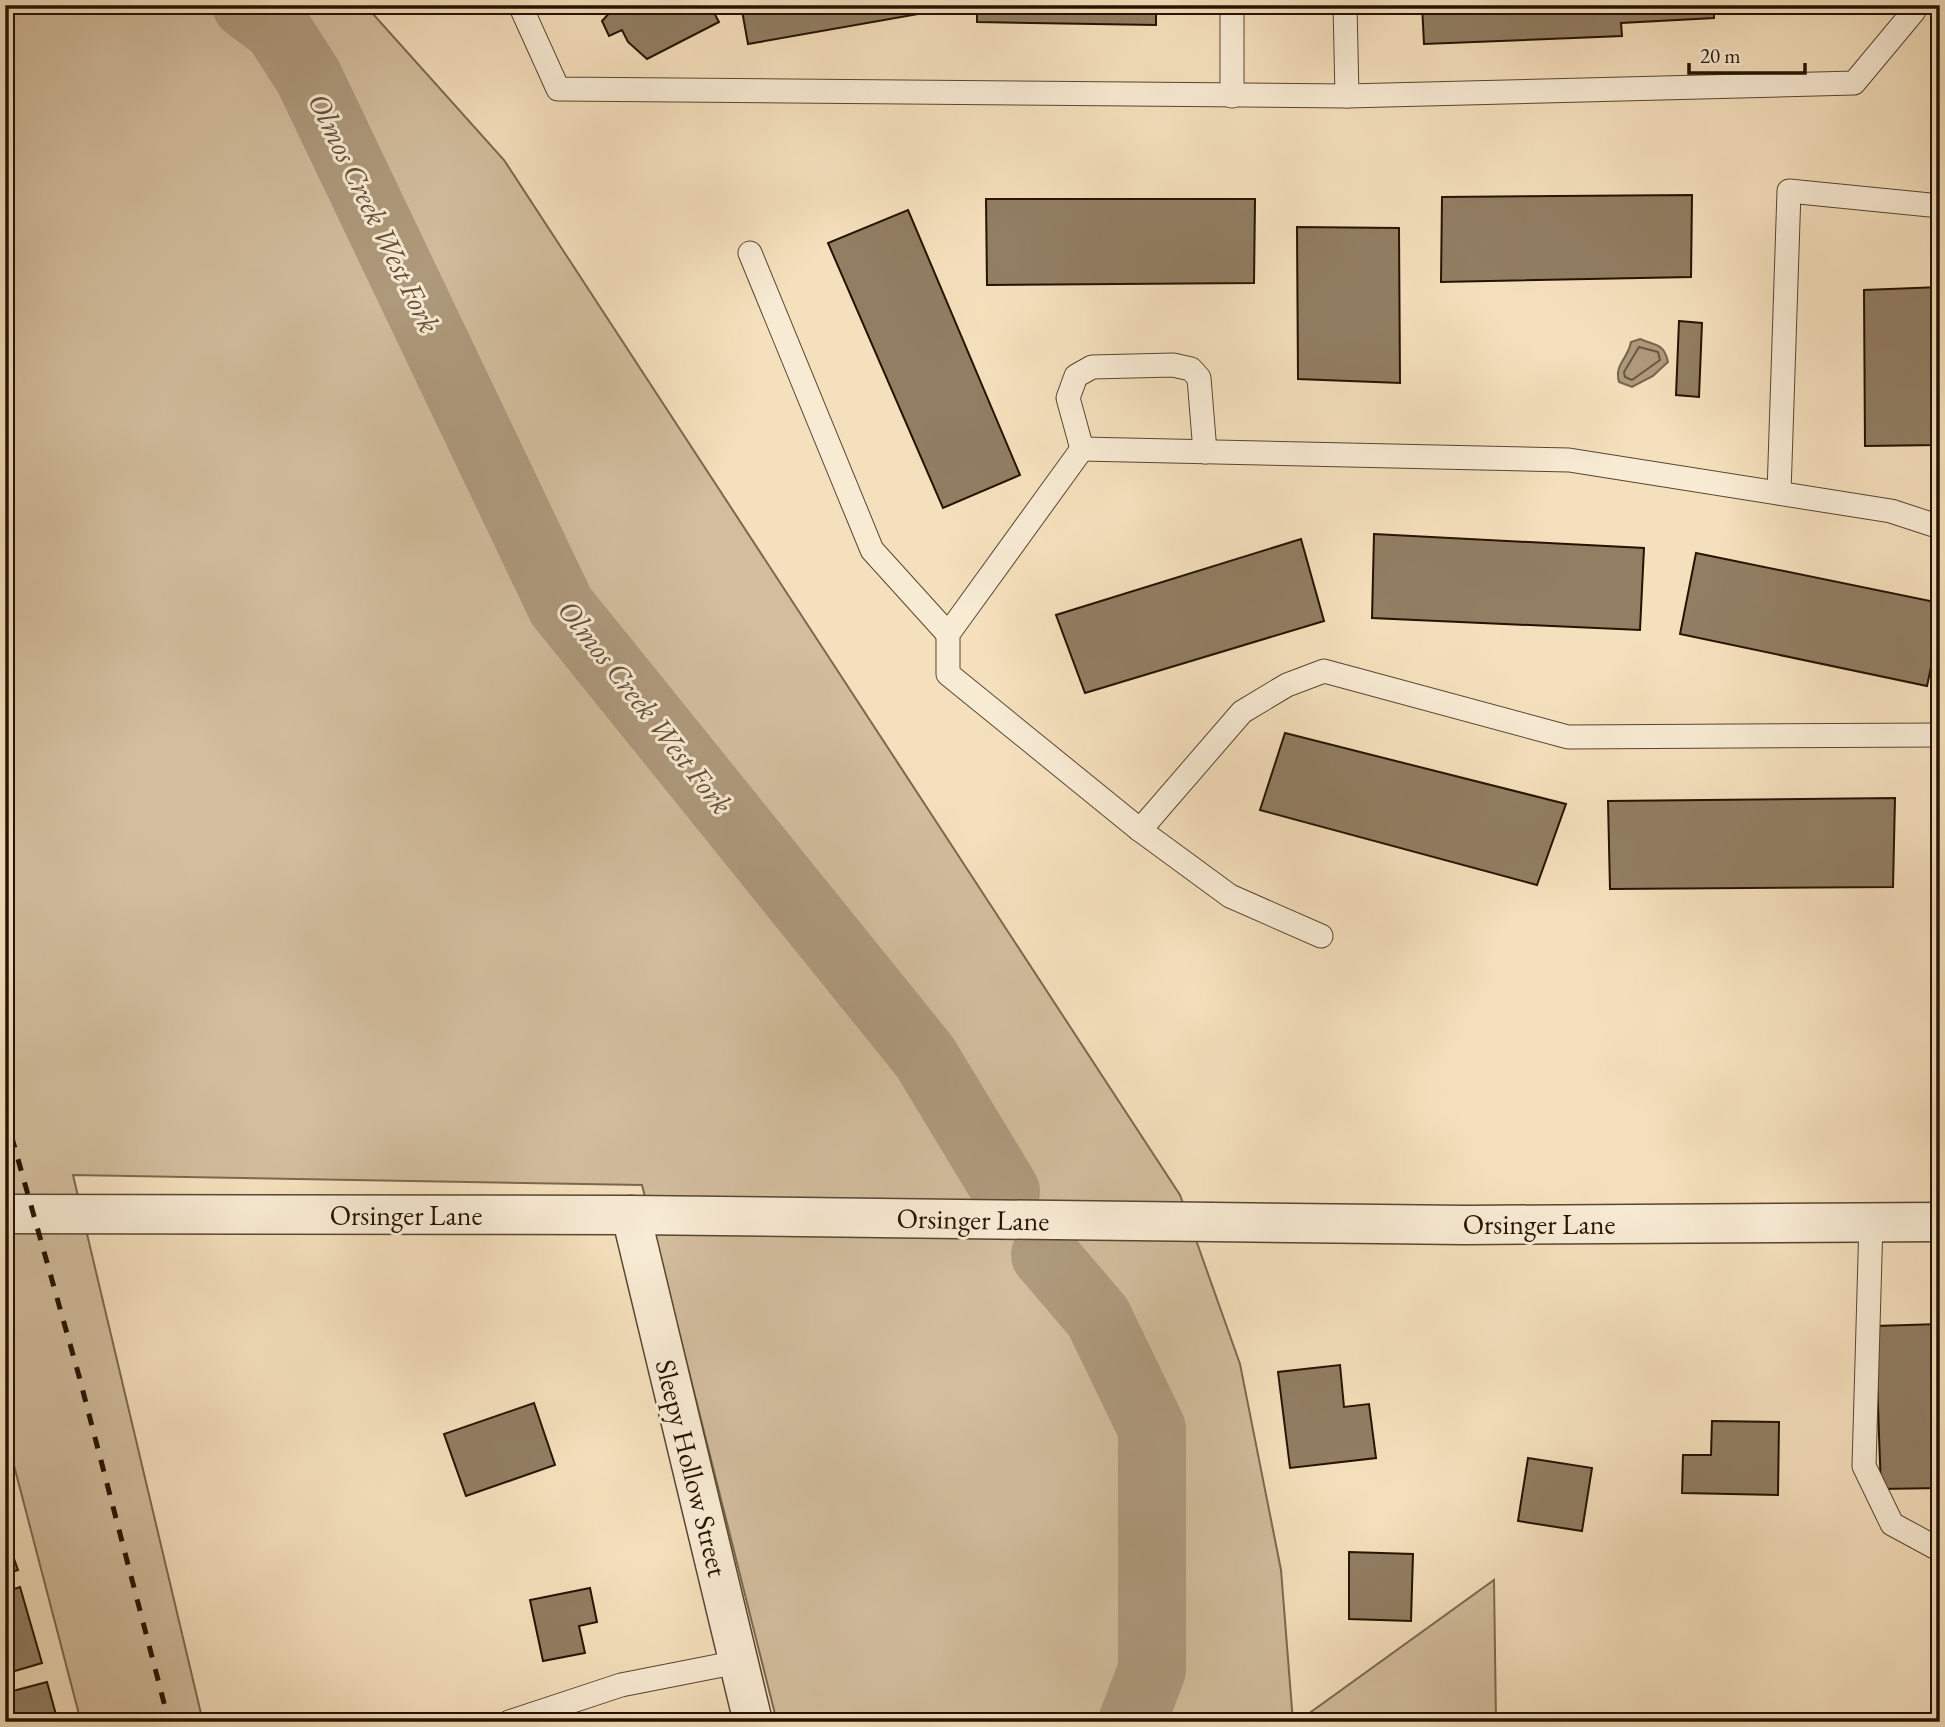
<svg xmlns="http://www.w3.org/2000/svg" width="1945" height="1727" font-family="'EB Garamond',serif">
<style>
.green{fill:#d2bd9d;stroke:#7c6850;stroke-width:2}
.water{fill:#ae9a7d;stroke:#77644c;stroke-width:2}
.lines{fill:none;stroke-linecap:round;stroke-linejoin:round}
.shore{stroke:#6a5640;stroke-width:2}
.river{stroke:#ae9a7d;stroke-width:68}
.building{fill:#917e63;stroke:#251302;stroke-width:2}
.lane-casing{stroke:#594631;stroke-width:25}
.street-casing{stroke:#594631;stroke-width:41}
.lane{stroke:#f8ebd4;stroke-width:23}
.street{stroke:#f8ebd4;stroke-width:38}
.rail{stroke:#251302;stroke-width:5;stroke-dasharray:12 12;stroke-linecap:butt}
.labels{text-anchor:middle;stroke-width:6;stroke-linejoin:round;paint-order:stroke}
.street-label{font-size:28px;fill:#251302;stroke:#f8ebd4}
.water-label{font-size:30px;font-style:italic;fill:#635039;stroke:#f8ebd4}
</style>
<rect width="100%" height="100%" fill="#f5e0bd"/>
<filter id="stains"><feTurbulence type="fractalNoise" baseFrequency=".00286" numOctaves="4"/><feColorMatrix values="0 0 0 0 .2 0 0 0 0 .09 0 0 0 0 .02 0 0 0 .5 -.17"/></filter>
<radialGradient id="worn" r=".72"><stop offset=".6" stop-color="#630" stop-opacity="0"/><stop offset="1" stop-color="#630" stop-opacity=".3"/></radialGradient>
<g class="green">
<polygon points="5,5 365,5 504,160 1180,1195 1240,1364 1281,1570 1293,1722 777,1722 642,1185 73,1175 203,1722 81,1722 5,1431"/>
<polygon points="1494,1580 1496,1722 1297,1722"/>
</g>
<path class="water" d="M1640,339C1656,346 1664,343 1668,362L1653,376L1632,387L1619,382C1614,364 1628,359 1631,342Z"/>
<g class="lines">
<polygon class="shore" points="1639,347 1658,352 1660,360 1632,380 1625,377 1624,372"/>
<g class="river">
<polyline points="246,5 277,28 308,76 561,606 925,1057 1006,1191"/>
<polyline points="1045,1255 1098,1317 1152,1429 1152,1670 1132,1722"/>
</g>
</g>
<g class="building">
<polygon points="612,5 710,5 719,22 647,59 628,42 622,30 609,36 602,21 614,8"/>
<polygon points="741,5 922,5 924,13 748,44"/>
<polygon points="977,5 1156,5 1156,25 977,22"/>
<polygon points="1422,5 1714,5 1714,18 1621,23 1622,36 1424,44"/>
<polygon points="1937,33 1940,33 1940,111"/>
<polygon points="1692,195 1691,277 1441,282 1442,197"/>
<polygon points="986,199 1255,199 1254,283 987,285"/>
<polygon points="908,210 1020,475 943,508 828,243"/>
<polygon points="1297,227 1399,228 1400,383 1298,379"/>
<polygon points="1940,287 1940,445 1865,446 1864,290"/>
<polygon points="1679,321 1702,323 1699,397 1676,395"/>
<polygon points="1374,534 1644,548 1640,630 1372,618"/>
<polygon points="1301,539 1324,621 1085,693 1056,615"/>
<polygon points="1696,553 1940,603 1940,624 1927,686 1680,634"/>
<polygon points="1285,733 1566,804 1537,885 1260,810"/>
<polygon points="1895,798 1893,887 1610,889 1608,801"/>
<polygon points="1940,1324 1940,1488 1881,1489 1875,1326"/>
<polygon points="1340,1365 1344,1407 1369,1404 1376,1458 1290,1468 1278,1372"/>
<polygon points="534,1403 555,1465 466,1496 444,1434"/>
<polygon points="1712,1421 1779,1422 1778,1495 1682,1493 1683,1455 1711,1455"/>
<polygon points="1528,1458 1592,1468 1582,1531 1518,1521"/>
<polygon points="5,1533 18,1570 5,1574"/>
<polygon points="1349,1552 1413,1554 1411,1621 1349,1619"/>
<polygon points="20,1587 42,1663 5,1674 5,1592"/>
<polygon points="590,1588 597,1622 579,1626 585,1653 543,1661 530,1600"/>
<polygon points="47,1682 58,1722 5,1722 5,1693"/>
<polygon points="1662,1718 1749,1721 1749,1722 1662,1722"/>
</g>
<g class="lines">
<defs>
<g id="lane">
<polyline points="520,5 558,89 1347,96 1854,83 1914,11 1914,5"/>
<polyline points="1232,5 1232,96"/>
<polyline points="1345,5 1347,96"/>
<polyline points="750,253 872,550 948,634"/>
<polyline points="1082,449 948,634 948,674 1140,830 1242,712 1287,685 1324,671 1568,737 1940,735"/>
<polyline points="1082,449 1569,460 1891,511 1940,527"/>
<polyline points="1082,449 1068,398 1076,376 1092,367 1173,365 1191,369 1199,378 1205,452"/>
<polyline points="1779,493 1789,191 1940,206"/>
<polyline points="1140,830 1230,896 1321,936"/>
<polyline points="1871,1222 1864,1466 1892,1524 1940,1550"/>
<polyline points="509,1722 621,1685 738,1662"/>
</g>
<g id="street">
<polyline points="5,1214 631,1215 1465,1225 1940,1222"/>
<polyline points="631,1215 753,1722"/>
</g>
</defs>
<use href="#lane" class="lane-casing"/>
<use href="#street" class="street-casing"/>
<use href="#lane" class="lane"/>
<use href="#street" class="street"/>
<polyline class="rail" points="5,1113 79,1376 169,1722"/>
</g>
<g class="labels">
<g class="street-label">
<text x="406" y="1225">Orsinger Lane</text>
<text transform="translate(973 1219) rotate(1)" y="10">Orsinger Lane</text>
<text x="1539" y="1234">Orsinger Lane</text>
<text transform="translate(692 1468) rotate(76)" y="10">Sleepy Hollow Street</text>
</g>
<g class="water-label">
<text transform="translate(374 213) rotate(64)" y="10">Olmos Creek West Fork</text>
<text transform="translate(645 707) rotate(52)" y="10">Olmos Creek West Fork</text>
</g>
</g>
<rect width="1945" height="1727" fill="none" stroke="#f5e0bd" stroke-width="28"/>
<rect x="7" y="7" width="1931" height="1713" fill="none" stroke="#251302" stroke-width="3.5"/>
<rect x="14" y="14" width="1917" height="1699" fill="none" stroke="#251302" stroke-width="2"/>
<path d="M1689 63v10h116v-10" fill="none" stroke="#251302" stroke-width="3.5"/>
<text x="1700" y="63" font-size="21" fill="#251302" stroke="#f8ebd4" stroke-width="5" paint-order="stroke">20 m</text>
<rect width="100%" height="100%" filter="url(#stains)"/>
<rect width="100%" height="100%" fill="url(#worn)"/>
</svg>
